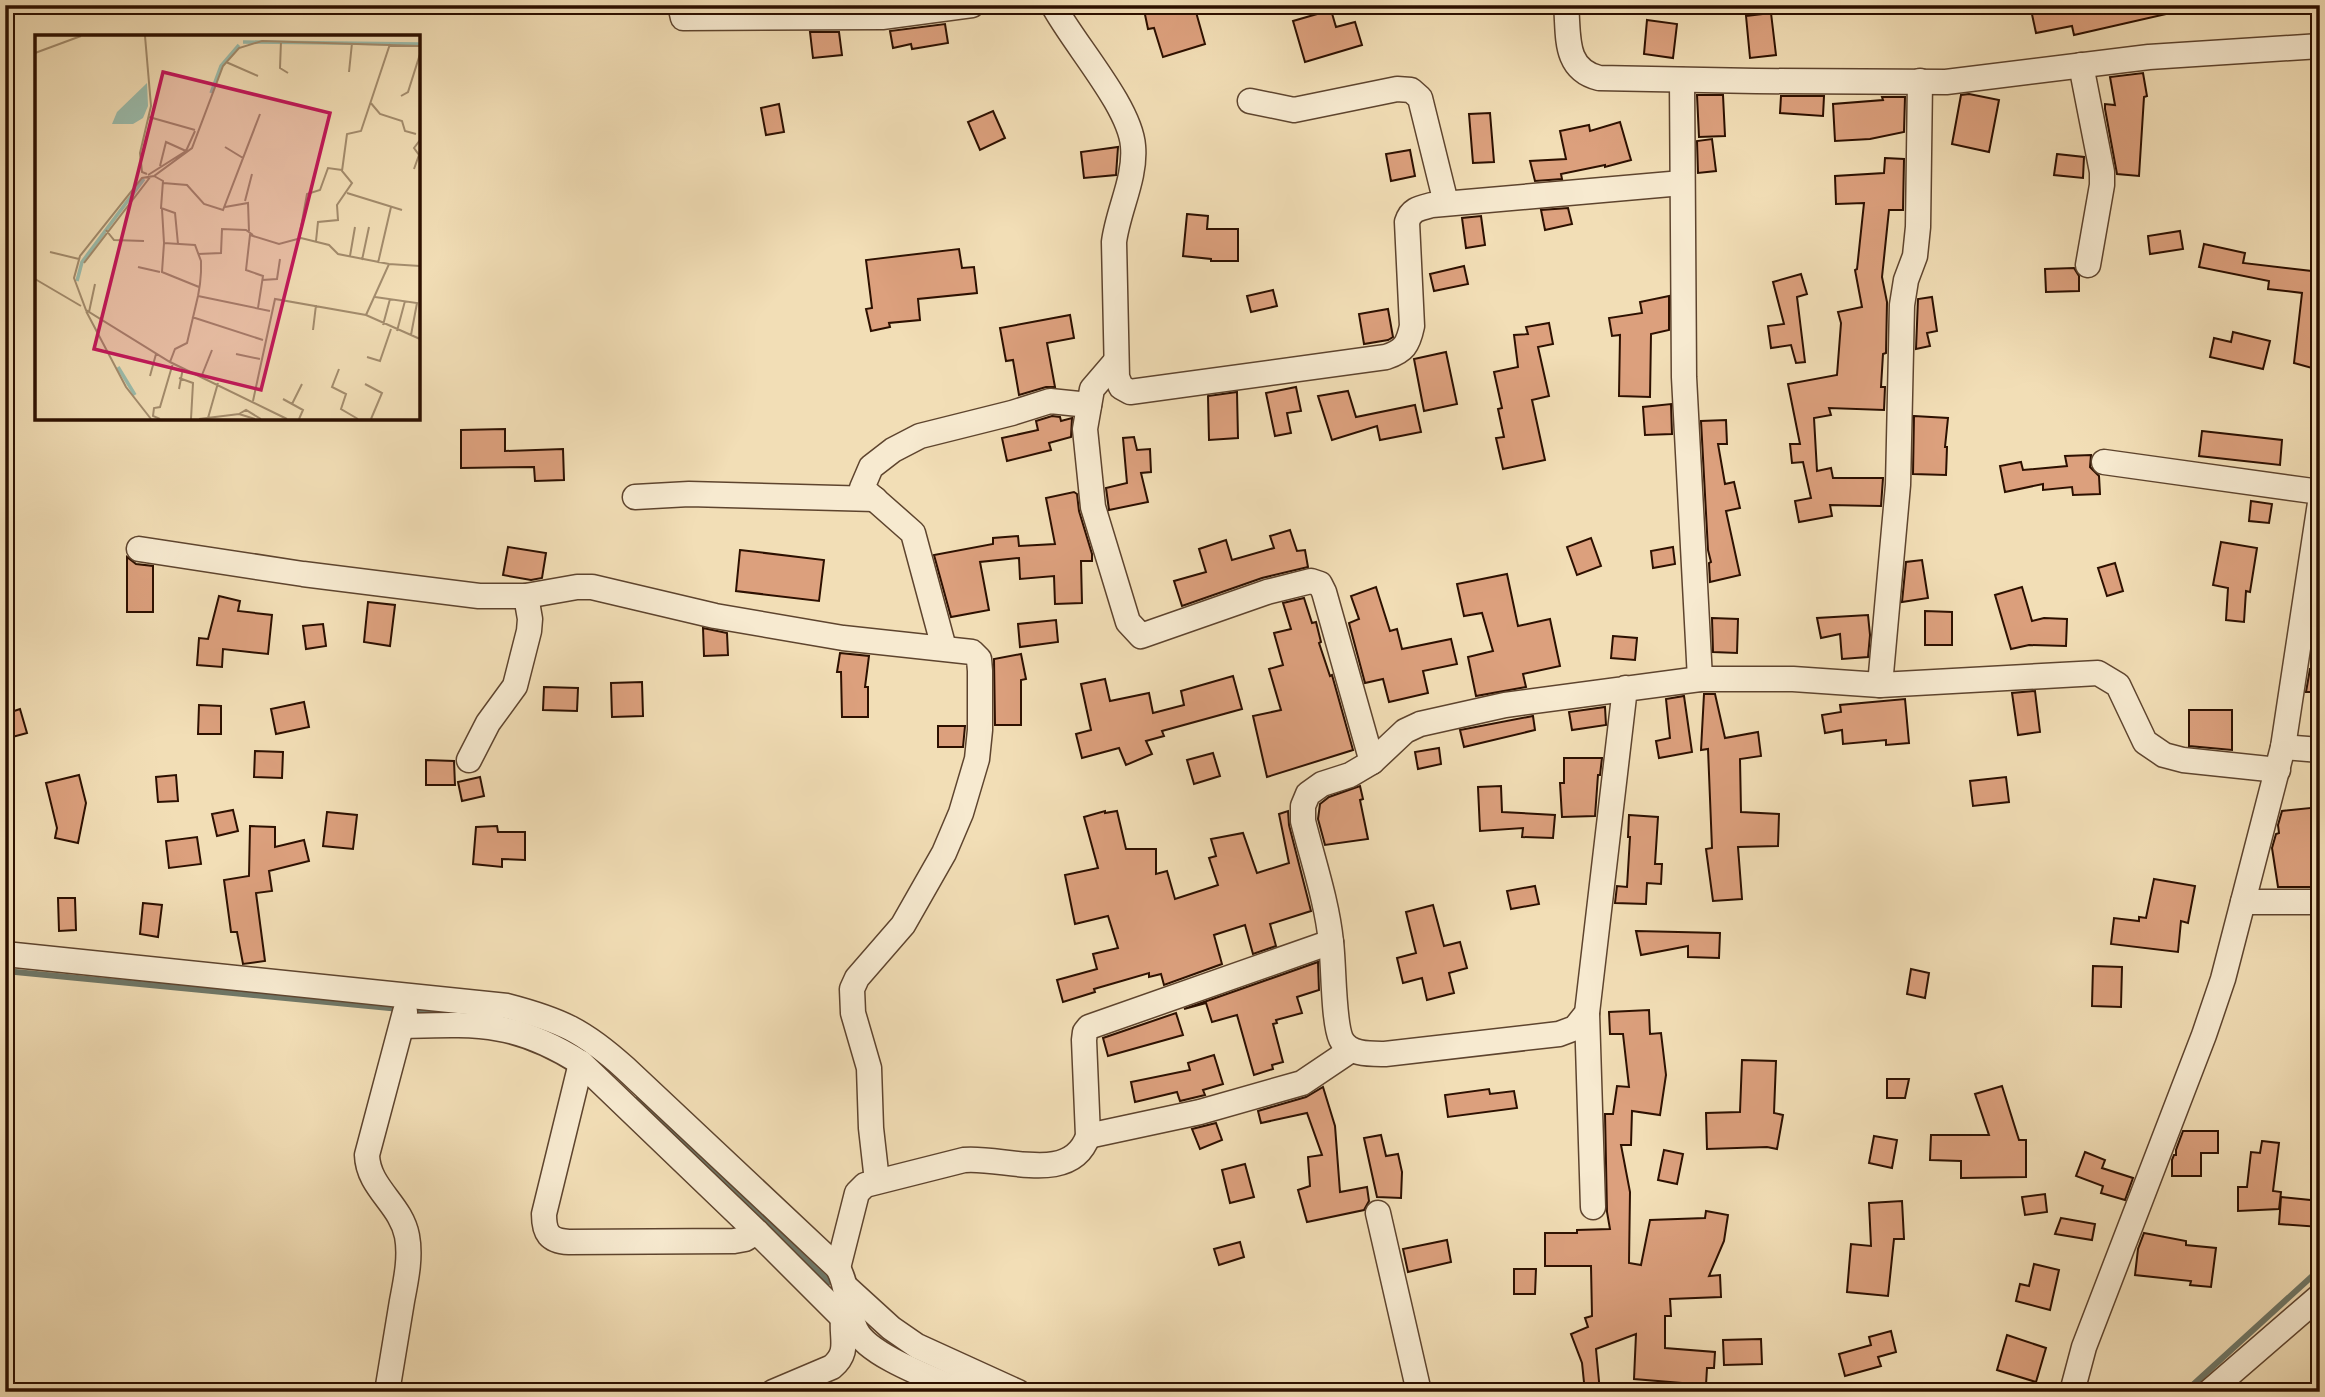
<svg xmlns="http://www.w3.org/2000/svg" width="2325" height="1397" font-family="'Libre Bodoni',serif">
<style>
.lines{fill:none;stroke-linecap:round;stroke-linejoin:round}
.stream{stroke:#6f7767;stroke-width:6}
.building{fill:#dca07d;stroke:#2d1000;stroke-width:2}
.minor-casing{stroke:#5e442e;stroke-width:27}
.minor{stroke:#f7ead0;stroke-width:24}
.inset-river{fill:none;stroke:#9bbcac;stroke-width:3.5}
.inset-road{fill:none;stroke:#a38c6d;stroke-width:2}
.view{fill:#c2185b;fill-opacity:0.15;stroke:#c2185b;stroke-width:3.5}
.inset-edge{fill:none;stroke:#2d1000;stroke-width:3.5}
</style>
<rect width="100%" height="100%" fill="#f2deb6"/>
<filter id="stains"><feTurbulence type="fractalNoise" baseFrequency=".00286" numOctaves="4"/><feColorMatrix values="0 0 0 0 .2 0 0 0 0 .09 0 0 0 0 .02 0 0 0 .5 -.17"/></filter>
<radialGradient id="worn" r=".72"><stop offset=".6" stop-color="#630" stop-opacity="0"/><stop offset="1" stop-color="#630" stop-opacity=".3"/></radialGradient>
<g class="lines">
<g class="stream">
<polyline points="5,971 400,1009"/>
<polyline points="411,1010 453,1014"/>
<polyline points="637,1100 829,1282"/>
<polyline points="2185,1392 2320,1269"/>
</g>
</g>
<g class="building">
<polygon points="1143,5 1194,5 1205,44 1163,57 1154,28 1148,29"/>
<polygon points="2030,5 2059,5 2060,10 2080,5 2174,5 2175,12 2074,35 2072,26 2036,33"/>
<polygon points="1331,10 1336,27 1355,22 1362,45 1305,62 1293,21"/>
<polygon points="1771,13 1776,55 1750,58 1746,16"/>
<polygon points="1647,20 1677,24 1673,58 1644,54"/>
<polygon points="945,24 948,43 912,49 911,44 893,48 890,31"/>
<polygon points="810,32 839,32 842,55 813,58"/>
<polygon points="2143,73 2147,96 2144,97 2139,176 2117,174 2105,109 2105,104 2115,105 2110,77"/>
<polygon points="1969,94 1999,100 1989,152 1952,144 1961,95"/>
<polygon points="1697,95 1723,95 1725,136 1699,137"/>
<polygon points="1781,96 1824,96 1823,116 1780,113"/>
<polygon points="1882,97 1905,97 1904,132 1870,139 1835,141 1833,104 1883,100"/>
<polygon points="779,104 784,132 766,135 761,108"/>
<polygon points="993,111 1005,138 980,150 968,122"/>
<polygon points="1490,113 1494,162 1473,163 1469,114"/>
<polygon points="1620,122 1631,160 1605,167 1605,165 1561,174 1562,179 1535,181 1530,161 1566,159 1560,131 1589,125 1590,131"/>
<polygon points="1712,139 1716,171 1698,173 1697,141"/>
<polygon points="1118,147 1116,175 1084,178 1081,152"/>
<polygon points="1410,150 1415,176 1391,181 1386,154"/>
<polygon points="2057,154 2084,157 2083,178 2054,175"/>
<polygon points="1885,158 1904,159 1903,210 1889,210 1882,277 1887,302 1886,353 1883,354 1881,387 1885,387 1884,410 1829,408 1831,415 1814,418 1817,471 1831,468 1833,478 1883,478 1881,506 1830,505 1832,516 1799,522 1795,501 1811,498 1803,462 1792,463 1790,444 1800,444 1788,384 1837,375 1841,323 1838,312 1862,307 1855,270 1857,269 1864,203 1836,204 1835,176 1884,173"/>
<polygon points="1568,208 1572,224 1545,230 1541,210"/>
<polygon points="1187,214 1208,216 1207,229 1238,229 1238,261 1211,261 1211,259 1183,256"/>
<polygon points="1481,216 1485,245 1466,248 1462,218"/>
<polygon points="2180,231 2183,249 2150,254 2148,236"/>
<polygon points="2204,244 2245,253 2243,263 2320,272 2320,305 2312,368 2294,363 2302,293 2268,289 2269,281 2199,267"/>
<polygon points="959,249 962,268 974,267 977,293 918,299 920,320 889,323 890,327 871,331 866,309 872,308 866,260"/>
<polygon points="1464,266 1468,284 1434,291 1430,274"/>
<polygon points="2074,268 2079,276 2079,291 2046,292 2045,269"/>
<polygon points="1801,274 1807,294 1797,297 1805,362 1796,363 1791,345 1771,348 1768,326 1784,324 1773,282"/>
<polygon points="1273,290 1277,306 1251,312 1247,296"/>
<polygon points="1669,296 1669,330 1651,334 1650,397 1619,396 1620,335 1612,336 1609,318 1642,313 1640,302"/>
<polygon points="1932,297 1937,331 1927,333 1930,346 1916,349 1918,299"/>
<polygon points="1388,309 1393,337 1388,340 1364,344 1359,314"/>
<polygon points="1070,315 1074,338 1047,343 1055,387 1046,387 1019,395 1013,360 1006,361 1000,328"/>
<polygon points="1549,323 1553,344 1538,347 1549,396 1532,400 1545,460 1503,469 1496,438 1504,437 1498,409 1502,408 1494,372 1518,367 1514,335 1528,334 1526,327"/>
<polygon points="2233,332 2270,341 2263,369 2210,357 2214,338 2231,342"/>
<polygon points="1446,352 1457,404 1424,411 1414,359"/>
<polygon points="1296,387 1301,411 1287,413 1291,433 1275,436 1266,393"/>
<polygon points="1348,391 1356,417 1415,405 1421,432 1380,440 1377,426 1332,440 1318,396"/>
<polygon points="1237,392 1238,438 1209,440 1208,396"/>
<polygon points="1671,404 1672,434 1645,435 1643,407"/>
<polygon points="1052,416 1060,417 1061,421 1072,418 1071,437 1049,443 1051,450 1007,461 1002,438 1038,430 1036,421"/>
<polygon points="1914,416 1948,418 1945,447 1947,447 1946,475 1913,474"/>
<polygon points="1726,420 1727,444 1718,444 1725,484 1734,482 1740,508 1726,511 1740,575 1710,582 1709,563 1711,562 1708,550 1701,421"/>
<polygon points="505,429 505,451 563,449 564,480 535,481 534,467 461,468 461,430"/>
<polygon points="2202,431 2282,440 2280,465 2199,456"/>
<polygon points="1134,437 1137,450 1150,449 1151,472 1141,473 1148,502 1109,510 1106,488 1127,483 1123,438"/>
<polygon points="2091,455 2090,467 2099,476 2100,494 2073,495 2072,487 2043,490 2043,484 2005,492 2000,466 2021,462 2023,470 2067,466 2065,456"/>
<polygon points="1074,492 1077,494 1079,511 1092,554 1092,561 1081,561 1082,603 1055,604 1054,576 1020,579 1019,558 980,562 989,610 951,617 934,555 993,544 993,538 1018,536 1019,546 1055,544 1046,498"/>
<polygon points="2251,501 2272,504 2269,523 2249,521"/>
<polygon points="1290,530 1297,551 1305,550 1308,567 1262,578 1182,606 1174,581 1206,572 1199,549 1226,540 1232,560 1274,548 1270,536"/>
<polygon points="1591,538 1601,566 1577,575 1567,547"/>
<polygon points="2221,542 2257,548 2250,592 2246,591 2244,622 2226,620 2228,588 2213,585"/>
<polygon points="508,547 546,553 542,578 531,580 503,575"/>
<polygon points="1673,547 1675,564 1653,568 1651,551"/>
<polygon points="740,550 824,560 819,601 736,591"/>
<polygon points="127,557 136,564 153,566 153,612 127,612"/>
<polygon points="1922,560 1928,598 1902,602 1906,562"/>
<polygon points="2115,563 2123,591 2107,596 2098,568"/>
<polygon points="1507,574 1518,626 1550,619 1560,666 1523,674 1526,687 1476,696 1468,657 1493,651 1482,613 1464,616 1457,584"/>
<polygon points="1376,587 1390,631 1397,629 1402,649 1451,639 1457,664 1423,671 1428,693 1389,702 1383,679 1365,683 1349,623 1359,619 1351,596"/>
<polygon points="2022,587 2032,621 2044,618 2067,619 2066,646 2029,645 2011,649 1995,595"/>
<polygon points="219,596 240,601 238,611 272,615 268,654 223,649 222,667 197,665 199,638 208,639"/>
<polygon points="1304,598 1312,623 1316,622 1321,642 1319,643 1330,676 1332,675 1353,750 1267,777 1253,716 1281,710 1269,669 1283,665 1274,633 1291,629 1283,603"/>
<polygon points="368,602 395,605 390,646 364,642"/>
<polygon points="1925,611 1952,612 1952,645 1925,645"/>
<polygon points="1868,615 1870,635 1868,657 1842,659 1840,634 1821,638 1817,618"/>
<polygon points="1712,618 1738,619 1737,653 1713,652"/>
<polygon points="1056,620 1058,642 1020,647 1018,624"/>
<polygon points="323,624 326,646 306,649 303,626"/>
<polygon points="703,628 727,633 728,655 704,656"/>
<polygon points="1613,636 1637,638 1635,660 1611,658"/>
<polygon points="840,653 869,656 865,687 868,687 868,717 842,717 841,672 837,672"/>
<polygon points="1021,654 1026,679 1021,680 1021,725 995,725 994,659"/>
<polygon points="2320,668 2320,692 2306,692 2310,669"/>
<polygon points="1233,676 1242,709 1162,731 1164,736 1146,741 1152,754 1126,765 1119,748 1082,758 1076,734 1091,730 1081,684 1105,679 1110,701 1149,693 1153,713 1184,705 1181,691"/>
<polygon points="642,682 643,716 612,717 611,683"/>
<polygon points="544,687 578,688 577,711 543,710"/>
<polygon points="2035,691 2040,732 2018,735 2012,693"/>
<polygon points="1704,694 1715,694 1725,738 1758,732 1761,756 1740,759 1741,812 1779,814 1778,846 1738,847 1742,899 1713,901 1706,849 1712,848 1708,749 1701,750"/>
<polygon points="1684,696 1692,752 1659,758 1656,741 1670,738 1666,699"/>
<polygon points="1905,699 1909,743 1886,745 1886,740 1843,744 1842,730 1825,733 1822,715 1841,712 1840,705"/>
<polygon points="304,702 309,727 276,734 271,709"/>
<polygon points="199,705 221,706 221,734 198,734"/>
<polygon points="1605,707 1606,725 1572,730 1569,712"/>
<polygon points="20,709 27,733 5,739 5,714"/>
<polygon points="2189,710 2232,710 2232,750 2189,746"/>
<polygon points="1533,716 1535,730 1464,747 1460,730"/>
<polygon points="938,726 965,726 963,747 938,747"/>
<polygon points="1439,748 1441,764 1418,769 1415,752"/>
<polygon points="255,751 283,752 282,778 254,777"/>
<polygon points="1213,753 1220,776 1194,784 1187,760"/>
<polygon points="1564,758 1602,758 1600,775 1598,775 1595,816 1562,817 1560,783 1564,783"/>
<polygon points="426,760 454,761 455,785 426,785"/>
<polygon points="79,775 86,803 78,843 55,838 57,828 46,783"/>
<polygon points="176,775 178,801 158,802 156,777"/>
<polygon points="480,777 484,796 462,801 458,782"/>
<polygon points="2006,777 2009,802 1973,806 1970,781"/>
<polygon points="1360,786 1363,799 1360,800 1368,839 1325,845 1318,819 1320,804 1329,797"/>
<polygon points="1501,786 1502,812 1555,815 1553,838 1522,837 1523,828 1480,831 1478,787"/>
<polygon points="2320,807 2320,887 2278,887 2272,848 2276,834 2279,833 2278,825 2282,811"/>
<polygon points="233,810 238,831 217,836 212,814"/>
<polygon points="1105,811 1105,813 1117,811 1126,849 1156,849 1156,874 1167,871 1175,899 1218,885 1209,858 1216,856 1211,839 1243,833 1257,873 1289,863 1279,814 1288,811 1289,825 1311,911 1270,924 1276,946 1253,954 1245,925 1214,935 1222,964 1164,985 1161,974 1149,977 1149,973 1094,989 1095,992 1063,1002 1057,980 1097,969 1093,954 1118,948 1108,916 1075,924 1065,875 1098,868 1084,817"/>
<polygon points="327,812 357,815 353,849 323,846"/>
<polygon points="1629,815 1658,817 1655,864 1662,864 1661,884 1647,883 1646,904 1615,903 1617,886 1627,887 1630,837 1628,837"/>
<polygon points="250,826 275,827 275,847 304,840 309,861 269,871 272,891 256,893 265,961 243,964 237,932 231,932 224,880 249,876"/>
<polygon points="497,826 498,832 525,832 525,860 502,859 502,867 473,864 476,827"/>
<polygon points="197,837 201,864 169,868 166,841"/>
<polygon points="2154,879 2195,886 2188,923 2181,921 2178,952 2111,944 2114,918 2139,921 2139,917 2146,918"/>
<polygon points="1535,886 1539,904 1511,909 1507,891"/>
<polygon points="58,898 75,898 76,930 59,931"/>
<polygon points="143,903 162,905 158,937 140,934"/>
<polygon points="1433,905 1444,946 1460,942 1467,968 1449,973 1454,993 1427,1000 1422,978 1403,983 1397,958 1416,953 1406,912"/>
<polygon points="1636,931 1720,933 1719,958 1688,957 1688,946 1641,955"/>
<polygon points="1318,962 1319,990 1297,997 1302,1013 1276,1020 1277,1023 1273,1024 1283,1062 1272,1065 1273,1069 1254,1075 1237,1015 1212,1022 1206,1003 1184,1009"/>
<polygon points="2093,966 2122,967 2121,1007 2092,1006"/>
<polygon points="1911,969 1929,973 1925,998 1907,994"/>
<polygon points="1649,1010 1650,1034 1661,1033 1666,1075 1660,1115 1632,1111 1631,1145 1621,1145 1630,1192 1629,1263 1641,1265 1650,1220 1705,1218 1706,1211 1728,1215 1724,1241 1709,1276 1720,1275 1721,1297 1670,1299 1671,1316 1665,1316 1665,1348 1715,1352 1714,1368 1707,1368 1706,1385 1634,1379 1636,1334 1596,1349 1600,1392 1585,1392 1582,1363 1571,1334 1588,1327 1585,1318 1592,1316 1591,1266 1545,1266 1545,1233 1577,1233 1577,1230 1610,1229 1607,1212 1605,1114 1613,1114 1617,1086 1629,1087 1623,1034 1610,1034 1609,1012"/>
<polygon points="1176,1013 1183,1035 1108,1056 1103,1038"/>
<polygon points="1214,1055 1223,1084 1203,1090 1205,1095 1180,1101 1177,1092 1135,1102 1131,1082 1190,1070 1188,1063"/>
<polygon points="1742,1060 1776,1061 1774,1113 1783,1115 1777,1149 1767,1147 1707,1149 1706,1113 1740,1112"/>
<polygon points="1887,1079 1909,1079 1905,1098 1887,1098"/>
<polygon points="2002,1086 2019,1140 2026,1140 2026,1177 1961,1178 1961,1161 1930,1160 1931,1135 1989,1135 1975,1094"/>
<polygon points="1323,1087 1335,1126 1340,1192 1367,1187 1369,1201 1364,1210 1307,1222 1298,1190 1310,1186 1308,1157 1322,1155 1307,1113 1261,1123 1258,1111 1306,1097"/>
<polygon points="1489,1089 1490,1094 1514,1091 1517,1108 1448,1117 1445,1095"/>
<polygon points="1216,1123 1222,1140 1200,1149 1192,1129"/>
<polygon points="2183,1131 2218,1131 2218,1153 2201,1153 2201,1176 2172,1176 2172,1160 2174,1155 2176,1155 2176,1150"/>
<polygon points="1381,1135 1386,1156 1398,1154 1402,1172 1401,1198 1377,1197 1364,1138"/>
<polygon points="1874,1136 1897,1140 1892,1168 1869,1163"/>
<polygon points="2262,1141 2279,1143 2273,1191 2281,1192 2279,1209 2238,1211 2238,1187 2247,1187 2251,1152 2260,1153"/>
<polygon points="1664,1150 1683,1154 1677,1184 1658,1180"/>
<polygon points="2085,1152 2105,1160 2102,1168 2133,1178 2125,1200 2101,1193 2103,1186 2076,1176"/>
<polygon points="1245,1164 1254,1197 1230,1203 1222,1170"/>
<polygon points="2045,1194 2047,1212 2025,1215 2022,1197"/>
<polygon points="2281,1197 2320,1201 2320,1227 2279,1224"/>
<polygon points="1902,1201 1904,1239 1894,1239 1888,1296 1847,1292 1851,1244 1871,1246 1869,1203"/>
<polygon points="2061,1218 2095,1224 2092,1240 2055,1234"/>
<polygon points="2144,1233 2186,1241 2186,1245 2216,1248 2211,1287 2190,1285 2191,1281 2135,1275 2138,1249"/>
<polygon points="1447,1240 1451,1262 1408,1272 1403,1249"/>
<polygon points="1240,1242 1244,1257 1219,1265 1214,1249"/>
<polygon points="2034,1264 2059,1270 2050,1310 2016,1301 2020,1284 2029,1286"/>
<polygon points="1514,1269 1536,1269 1535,1294 1514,1294"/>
<polygon points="1891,1331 1896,1352 1878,1357 1881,1366 1845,1376 1839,1354 1871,1345 1869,1337"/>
<polygon points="2007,1335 2046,1348 2036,1382 1997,1370"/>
<polygon points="1761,1339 1762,1364 1724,1365 1723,1340"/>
</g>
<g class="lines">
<defs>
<g id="minor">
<polyline points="680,5 683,18 882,17 972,5"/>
<path d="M1053,5C1073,43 1130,106 1133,146C1136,178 1118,210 1114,242L1117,377L1121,387L1130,392L1386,357C1404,351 1408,345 1412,326L1407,222C1411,209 1420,208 1432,205L1682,183"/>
<path d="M1566,5C1569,35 1563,69 1599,78L1756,81L1946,82L2149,57L2320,46"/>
<polyline points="2081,65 2102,172 2102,185 2088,265"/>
<polyline points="1682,80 1684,377 1700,679"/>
<polyline points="1250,101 1294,110 1397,89 1411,90 1420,98 1446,203"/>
<polyline points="1116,361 1092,389 1085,429 1093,507 1128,622 1141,636 1267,592 1311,581 1320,584 1324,592 1372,762"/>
<polyline points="2104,462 2320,492"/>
<polyline points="635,497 689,494 875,499"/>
<polyline points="139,549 303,574 479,596 526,596 577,587 592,587 715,616 843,638 972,652 979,659 980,671 980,730 977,759 961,813 944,853 903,925 857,978 852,989 853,1013 869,1068 871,1128 877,1181"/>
<polyline points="944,648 913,533 862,488 871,467 893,450 920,436 1012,413 1050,401 1089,405"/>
<polyline points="1880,685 1898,485 1902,305 1906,280 1915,256 1918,227 1920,81"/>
<path d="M1625,688L1587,1013L1575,1028L1559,1034L1385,1054C1370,1054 1349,1055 1341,1039C1333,1021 1334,965 1331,942C1327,902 1313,861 1303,821V806L1308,794L1322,784L1350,775L1372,762L1405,731L1420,724L1505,705L1700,679H1793L1880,685L2098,673L2118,685L2145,742L2164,755L2183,760L2278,770"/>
<polyline points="2283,747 2320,750"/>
<polyline points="469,760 488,723 515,686 529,631 530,619 526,596"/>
<polyline points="2243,902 2320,902"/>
<path d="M5,954L507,1006C561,1020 584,1031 625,1068L838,1268C849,1288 846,1310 856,1330C868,1356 937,1380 963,1392"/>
<polyline points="1587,1013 1593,1207"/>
<path d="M402,1026C478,1024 515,1021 581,1063L757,1232L843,1318"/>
<path d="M581,1063L544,1214C544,1233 549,1241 569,1242L734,1241L745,1239L757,1232"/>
<polyline points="1088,1136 1200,1112 1302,1083 1351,1050"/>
<polyline points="1378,1213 1419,1392"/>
<path d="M838,1268L857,1193L865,1185L964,1160C1003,1156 1071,1186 1088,1136L1084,1040L1085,1032L1089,1027L1331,942"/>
<polyline points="846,1287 891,1328 917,1346 1018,1392"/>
<path d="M387,1392C392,1361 397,1331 402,1301C406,1280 411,1257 407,1236C401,1204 368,1188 367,1155L405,1012"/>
<path d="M773,1392L832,1367C850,1352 841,1339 843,1318L846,1313"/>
<polyline points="2072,1392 2084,1347 2204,1035 2223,979 2283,747 2320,503"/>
<polyline points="2209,1392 2320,1296"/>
</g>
</defs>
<use href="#minor" class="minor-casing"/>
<use href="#minor" class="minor"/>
</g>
<g transform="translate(35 35)">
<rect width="385" height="385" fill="#f2deb6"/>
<path d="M112,48L113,71L108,83L98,89H77L82,77Z" fill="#9bbcac"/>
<path class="inset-river" d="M208,7L385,9M176,58L186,31L204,10M42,246L47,227L109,144M83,332L100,360"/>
<path class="inset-road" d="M110,1L116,71L105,118L107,137L112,139M246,6L245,33L253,38M0,18L46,1M191,27L223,41M314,37L317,8M366,61L373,57L385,19M335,67L345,79L367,86L370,96L381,99M114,82L160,95M190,112L208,123M125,131L131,107L151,116M379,134L384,120L379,113L385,105M113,140L151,116L160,96M119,141L128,146L126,173L140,178L143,209M128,148L152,150L169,169L188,175L225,79M312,158L367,175M210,166L217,139M190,172L213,168L214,196M127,174L129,208M71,195L79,205L109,206M264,203L272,159L285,155L293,133L307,135M281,206L283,187L303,185L302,170L317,148L307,136L312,99L326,96L355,9M15,217L44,224M163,219L186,218L187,194L211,195L218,200M315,221L320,192M327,225L334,192M49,228L116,141M343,228L356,172M103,232L125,237M0,244L46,271M227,245L242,244L245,224M163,261L235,276M340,262L382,268L376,300M223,273L228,241L211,235L215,200L244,209L266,203L294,210L303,219L354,229M51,276L91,352L116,384M54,277L60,249M331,280L354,229L385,231M157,282L228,305M348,290L355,264M278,295L281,270M362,296L370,266M201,319L225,324M332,322L345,326L356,294M135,327L140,314L152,308L163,261L165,249L166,237V226L160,210L129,208L127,237L164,252M304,334L297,352L311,359L306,374L323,384M167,340L177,315M115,341L121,319M144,343L158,348L156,384M330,349L347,358L336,384M144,354L148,333M248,364L268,375L264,384M218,366L240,264L331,280L385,304M257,369L267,349M204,379L211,375L226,384M173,383L183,348M125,384L118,381L119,373L125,372L138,328M164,384L204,379L220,384M252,384L135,327L51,275L39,243L45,221L107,143L119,141L157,113L188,31L204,13L227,6L385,11"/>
<path class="view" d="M128,37L295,78L226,355L59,314Z"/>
<rect width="385" height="385" class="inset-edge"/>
</g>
<rect width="2325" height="1397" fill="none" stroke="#f2deb6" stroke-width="28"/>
<rect x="7" y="7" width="2311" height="1383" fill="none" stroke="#2d1000" stroke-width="3.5"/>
<rect x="14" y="14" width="2297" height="1369" fill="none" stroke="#2d1000" stroke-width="2"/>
<rect width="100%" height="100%" filter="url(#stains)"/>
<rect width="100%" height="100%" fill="url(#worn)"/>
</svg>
